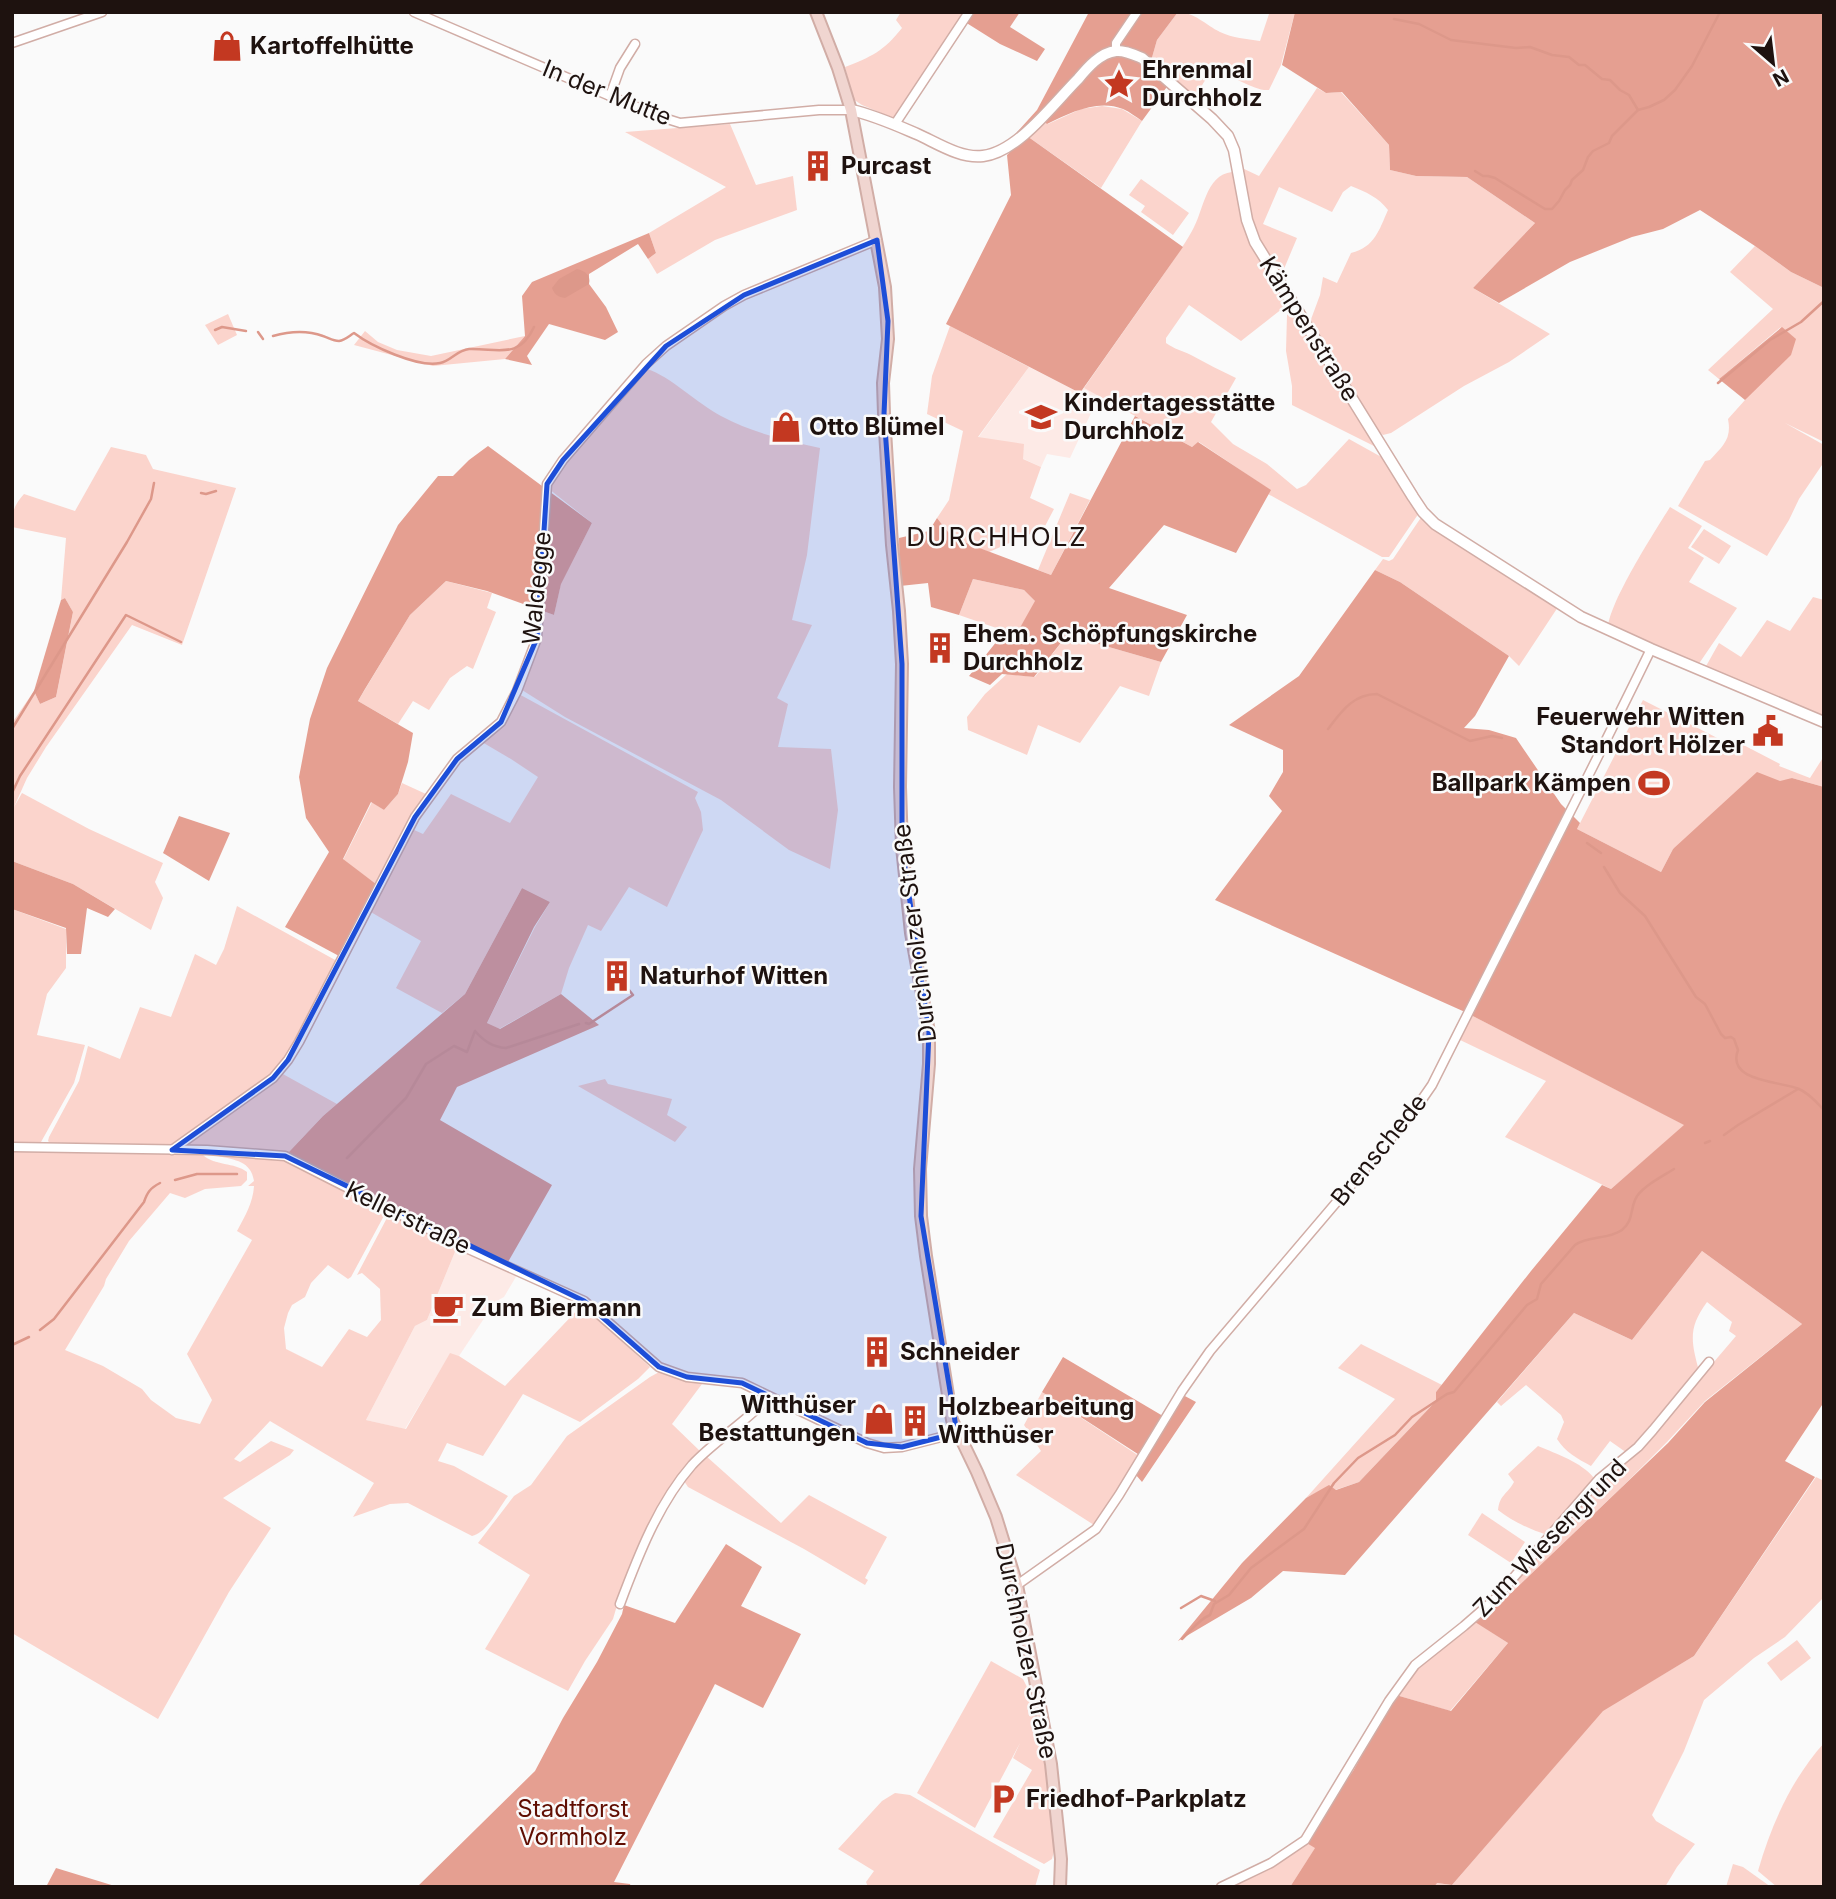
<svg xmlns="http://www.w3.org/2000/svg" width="1836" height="1899" font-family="Inter,sans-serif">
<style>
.built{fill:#fdeae6}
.green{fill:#fbd4cc}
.forest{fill:#e59f91}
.water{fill:#dd988a}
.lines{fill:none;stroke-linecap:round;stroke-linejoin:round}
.stream{stroke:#dd988a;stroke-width:2.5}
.minor-casing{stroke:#d1ada6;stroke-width:11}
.tertiary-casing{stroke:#d1ada6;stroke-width:13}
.secondary-casing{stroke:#d1ada6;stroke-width:14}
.minor{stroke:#fff;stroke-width:8}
.tertiary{stroke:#fff;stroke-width:10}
.secondary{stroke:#f0d5d0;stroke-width:10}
.marked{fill:#1d4ed8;fill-opacity:0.2;stroke:#1d4ed8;stroke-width:5;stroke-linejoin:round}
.labels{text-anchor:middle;stroke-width:5;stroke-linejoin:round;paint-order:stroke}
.poi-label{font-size:24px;font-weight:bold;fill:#1e120f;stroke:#fafafa;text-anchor:start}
.street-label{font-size:24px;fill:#1e120f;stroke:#fafafa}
.park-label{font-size:24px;fill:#600e02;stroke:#fafafa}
.neighbourhood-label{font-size:26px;letter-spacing:2px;fill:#1e120f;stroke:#fafafa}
</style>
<rect width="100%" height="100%" fill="#fafafa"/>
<g class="built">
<polygon points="1029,367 1080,393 1084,388 1099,396 1070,458 1047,454 1041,467 978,438"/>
<polygon points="457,1247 517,1275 504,1297 495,1302 459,1356 450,1354 405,1429 366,1420 415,1326 427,1320"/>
</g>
<g class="green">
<path d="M901,12H965L897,115L893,118L862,105L853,99L845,67C871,57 884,51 902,28L896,20Z"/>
<path d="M1178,12C1194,12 1206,25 1220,32C1233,38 1246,39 1260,41L1269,14L1266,12H1295L1281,65L1269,90C1251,92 1225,67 1210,76C1203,80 1199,92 1195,99L1151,61L1157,40Z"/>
<path d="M1317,88L1326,93L1341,92L1389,145L1390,170L1416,176L1467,177L1535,223L1473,288L1550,334L1509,362L1464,386L1391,433L1383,435L1376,429L1310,322L1320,295L1323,277L1337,283L1351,253C1375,247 1379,230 1388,210C1378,197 1366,192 1351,186L1343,192L1332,212L1279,187L1263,224L1297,238L1281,276L1253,228L1242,168L1259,176Z"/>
<polygon points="1102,106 1122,109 1142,121 1101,188 1027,136 1042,119 1048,124 1081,109"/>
<polygon points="730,124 756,185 793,176 797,210 715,240 657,274 648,259 656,253 649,233 726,187 625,132"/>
<path d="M1232,172L1235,174L1241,208L1287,300V305L1241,341L1189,305L1166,338V343C1174,349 1183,351 1191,355C1206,363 1221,371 1236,378L1211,422L1233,444L1267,464L1297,489L1306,485L1349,439L1385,459L1419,513L1389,557H1382L1268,494L1270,490L1199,442L1192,447L1084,388C1107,355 1130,322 1153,290C1166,270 1181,251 1192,231C1204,211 1205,175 1232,172Z"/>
<polygon points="1141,179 1189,213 1173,235 1141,212 1145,206 1129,195"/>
<path d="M1755,246L1791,272L1824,288V442L1785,423L1824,445V462L1799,499L1789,520L1767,556L1678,506L1705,461L1710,460C1723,446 1732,439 1728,419L1745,400L1781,327L1719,379L1708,370L1773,309L1730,272Z"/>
<polygon points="1293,307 1376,445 1374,446 1292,405 1292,386 1286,351 1287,315"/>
<polygon points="228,314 237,335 218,345 205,325"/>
<polygon points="950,326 1029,367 978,437 1024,444 1023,459 1041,467 1030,498 1054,509 1044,528 989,552 953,538 937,518 949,500 963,431 927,414 932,376"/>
<polygon points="365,331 378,342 397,350 431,356 525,336 505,359 433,366 354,345"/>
<path d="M647,369C670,376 698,404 721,416C752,433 786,440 820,448L807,555L792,620L812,625L777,698L788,704L778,747L831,749L838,810L830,869L789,850L721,800L565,717L522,690L527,671L540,643L543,611L554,615L561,583L592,523L549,489L557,472Z"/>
<path d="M111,447L146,455L153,469L236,488L182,645L132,625L46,747L27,778L14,807L22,793L89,829L163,863L155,882L163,898L151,930L73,884L12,861V723L34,691L40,704L56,697L73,612L65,598L61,600L66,538L12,527C12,512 14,505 24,494L75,511Z"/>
<polygon points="1070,493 1090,500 1051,575 1038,570"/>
<path d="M1670,507L1702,526L1688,548L1704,558L1689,582L1737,608L1698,665L1608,627C1610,601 1655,531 1670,507Z"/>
<polygon points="1422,516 1558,607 1519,666 1509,656 1400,582 1375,570 1383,559 1389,561 1393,559"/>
<polygon points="1704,529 1731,546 1719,564 1691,547"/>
<polygon points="973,579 1024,590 1036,602 1017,633 1005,631 959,615"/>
<polygon points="446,581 492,593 487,608 496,612 473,669 467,666 450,678 429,710 413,701 398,724 358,701 410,615"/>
<polygon points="1813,597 1824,600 1824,719 1705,668 1719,643 1741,657 1767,620 1790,631"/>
<polygon points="1067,635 1161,662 1149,696 1120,686 1080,743 1038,725 1027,755 968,730 967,717 985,694 1007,674 1035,677"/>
<polygon points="517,693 698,792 695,798 701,812 703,830 667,907 629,887 601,931 588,925 569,968 561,994 499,1029 487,1023 535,927 550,902 522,888 465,994 442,1013 396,988 421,941 369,911 412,829 423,834 451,794 510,823 538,777 511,759 482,742"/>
<polygon points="1643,700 1727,743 1730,738 1780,764 1779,766 1810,778 1824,756 1824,787 1792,778 1673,849 1661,872 1577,829"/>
<polygon points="402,783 426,794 413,816 376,884 343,860 372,802 384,810 398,794"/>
<polygon points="237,906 337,961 291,1050 280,1065 257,1086 170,1145 164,1146 51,1144 48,1141 49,1137 79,1081 88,1046 120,1059 140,1007 171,1017 195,954 216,965 224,949"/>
<polygon points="12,909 66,929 66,968 47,994 37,1035 85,1045 74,1083 41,1142 38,1144 12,1144"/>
<polygon points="1471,1015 1685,1125 1611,1189 1505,1137 1546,1081 1458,1039"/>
<polygon points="281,1073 337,1104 323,1116 288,1153 243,1148 192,1148 189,1145 188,1142"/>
<polygon points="605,1079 608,1084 672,1099 667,1115 687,1127 675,1142 578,1086"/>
<path d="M12,1150L203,1155C215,1166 234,1162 247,1172V1180L241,1186L205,1189L185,1198L170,1193L129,1241L106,1279L104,1286L65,1350L103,1366L142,1389L151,1400L176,1418L200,1424L212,1400L187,1354L252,1240L237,1231C245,1216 253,1203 254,1186H248L254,1181C251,1161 235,1160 218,1156L220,1154L285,1160L386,1212L351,1277L348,1279L328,1265L311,1283L305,1297L292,1305L288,1313L284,1328L286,1349L322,1367L349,1329L367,1337L381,1320L380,1289L362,1273L357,1275L389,1214L457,1247L427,1320L415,1326L366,1420L406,1429L450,1353L459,1356L505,1386L582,1305L650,1367L638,1379L580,1422L523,1394L483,1456L447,1443L438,1461L454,1466L508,1496C498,1509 488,1532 472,1536L408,1503L390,1504L353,1517L374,1483L270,1421L234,1459L240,1462L271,1441L294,1450L290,1455L223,1498L271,1528L229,1592L158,1719L12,1633Z"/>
<path d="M1702,1251L1802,1324L1705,1401L1667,1442L1626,1483L1507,1597L1476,1622L1508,1643L1450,1711L1396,1695L1409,1675L1454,1636L1475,1623L1503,1594L1601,1480L1655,1431L1736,1336L1729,1331L1732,1322L1707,1302C1688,1328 1691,1341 1699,1371L1670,1407L1627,1453L1610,1441L1591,1466C1578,1459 1565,1452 1557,1439L1564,1422L1561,1415L1526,1385L1501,1406L1497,1402L1574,1313L1632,1340Z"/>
<polygon points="1361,1344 1442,1385 1436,1392 1436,1401 1359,1482 1335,1490 1329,1486 1306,1498 1395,1399 1338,1368"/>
<polygon points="661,1371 681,1379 702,1384 672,1424 702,1453 682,1473 621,1592 613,1619 585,1661 568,1691 485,1649 530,1575 478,1543 514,1496 531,1485 567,1436 650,1377"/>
<polygon points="1042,1392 1139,1456 1094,1525 1016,1475 1041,1451 1024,1425"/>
<path d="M1538,1446C1557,1454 1581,1462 1594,1478L1593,1482L1547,1535C1529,1529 1512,1521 1498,1510C1500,1494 1507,1495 1514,1482L1508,1474Z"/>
<polygon points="706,1456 781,1523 809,1495 887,1537 865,1578 868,1580 865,1585 804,1549 688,1487 684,1481 685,1476"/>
<polygon points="1816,1477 1824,1481 1824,1597 1785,1637 1754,1658 1704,1700 1684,1751 1652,1815 1656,1821 1695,1844 1677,1867 1665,1887 1434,1887 1436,1883 1452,1885 1603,1710 1694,1656"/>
<polygon points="1482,1513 1525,1542 1511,1563 1468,1535"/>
<polygon points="1797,1640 1811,1658 1781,1681 1767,1663"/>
<polygon points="991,1661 1023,1679 1028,1689 1034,1688 1046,1764 1055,1847 1052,1859 1044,1864 993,1837 1032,1770 1013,1758 1020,1743 975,1828 917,1793"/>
<path d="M1824,1743V1887H1777L1758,1871C1771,1825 1791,1780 1824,1743Z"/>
<polygon points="895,1793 910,1795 1040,1870 1035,1887 868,1887 866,1882 874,1871 838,1849 882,1801"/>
<polygon points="1305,1842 1316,1847 1290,1887 1225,1887"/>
<polygon points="1733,1864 1743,1867 1771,1887 1726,1887"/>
</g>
<g class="forest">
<polygon points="973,12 1020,12 1010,27 1045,49 1037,61 1000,44 965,22"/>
<path d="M1089,12H1178L1157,40L1149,68L1169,84L1142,121C1136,117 1130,112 1123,109C1097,99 1070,113 1047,124L1038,115L1009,141L1037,110Z"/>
<polygon points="1295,12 1824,12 1824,288 1791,272 1755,246 1700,210 1663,229 1632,237 1570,262 1499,303 1473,288 1535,223 1467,177 1416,176 1390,170 1389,145 1342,92 1326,93 1282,65"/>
<polygon points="1027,136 1183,247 1080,393 946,324 1011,195 1007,155"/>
<polygon points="649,233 656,253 648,259 638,244 589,274 589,284 606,307 618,332 605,340 549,324 527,356 532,365 505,359 525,336 522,296 532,282"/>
<polygon points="1782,327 1796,339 1791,355 1745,400 1719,379"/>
<polygon points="1135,416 1192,447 1198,442 1271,490 1236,553 1164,525 1109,588 1187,615 1161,662 1067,635 1034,677 1002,674 990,685 969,676 1005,631 1017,633 1035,601 1024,590 973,579 959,615 931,607 928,583 900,586 899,538 929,531 937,518 953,538 1051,575"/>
<polygon points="488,446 592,523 561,584 554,615 487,591 446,581 410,615 365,689 358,701 413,733 408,762 398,794 384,810 371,802 343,859 376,884 339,956 285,927 329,852 306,818 299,777 310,719 327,668 398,525 438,476 453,476 469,460"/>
<polygon points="1375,570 1400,582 1509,656 1475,716 1464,728 1489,730 1516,738 1561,804 1580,823 1577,829 1661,872 1673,849 1757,772 1780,781 1792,778 1824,787 1824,1402 1785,1461 1815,1477 1694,1656 1603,1711 1452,1885 1437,1883 1434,1887 1290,1887 1315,1848 1305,1842 1353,1771 1396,1695 1451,1711 1508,1643 1475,1622 1507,1597 1668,1443 1705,1402 1802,1324 1702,1251 1632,1340 1574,1313 1345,1575 1283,1571 1251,1598 1178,1641 1242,1563 1306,1498 1329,1485 1336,1490 1359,1482 1436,1401 1436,1392 1531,1271 1602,1185 1611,1189 1684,1125 1465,1012 1215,900 1282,811 1269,796 1283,772 1283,750 1229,725 1299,676"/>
<polygon points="65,598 73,612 56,697 40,704 34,691 61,600"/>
<polygon points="179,816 230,833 209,881 163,853"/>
<polygon points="12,861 73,884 115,909 108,917 87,908 81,954 67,954 66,928 12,909"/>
<polygon points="522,888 550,902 534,927 487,1023 500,1029 561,994 599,1025 457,1087 440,1120 552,1185 508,1262 392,1208 288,1153 323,1116 465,994"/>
<polygon points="1063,1357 1168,1419 1183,1395 1196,1402 1142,1482 1136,1475 1144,1458 1042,1392"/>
<polygon points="726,1544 762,1567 741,1606 801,1634 763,1708 715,1684 614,1882 630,1884 631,1887 417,1887 535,1771 563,1718 597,1662 622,1614 624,1605 675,1623"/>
<polygon points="56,1868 118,1887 46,1887"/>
</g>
<path class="water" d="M577,269C585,271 591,275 589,284L565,298C558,297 555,295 552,288L559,279Z"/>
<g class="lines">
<g class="stream">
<polyline points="1394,19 1419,24 1451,40 1516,48 1530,47 1552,55 1569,57 1579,65 1585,65 1602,79 1610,80 1620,90 1629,95 1638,110"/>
<polyline points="1475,171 1483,176 1488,176 1495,178 1545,209 1552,209 1559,201 1565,190 1570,185 1572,180 1583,170 1588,157 1593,151 1609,143 1612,136 1638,110 1649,107 1664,100 1675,90 1692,66 1720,12"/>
<polyline points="215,330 222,327 246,331"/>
<polyline points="258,332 263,339"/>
<path d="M273,336C290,331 307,330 323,336C329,338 333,341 339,341C345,340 349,336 354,333C371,346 418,368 440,363C451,361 457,350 469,349C498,348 519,360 534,327"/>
<polyline points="1718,383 1770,340 1801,322 1824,301"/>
<polyline points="201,493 206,494 216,491"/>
<polyline points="12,729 127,542 151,499 154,483"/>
<path d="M1328,729C1341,712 1353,694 1377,694L1470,741L1492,736L1502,738"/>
<polyline points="12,793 20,776 126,615 181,642"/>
<polyline points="1587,843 1601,853"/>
<path d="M1604,867L1620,893L1645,916L1696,997L1705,1004L1721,1034L1725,1038L1731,1037L1734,1039L1738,1050C1726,1082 1780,1081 1799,1089C1809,1093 1817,1103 1824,1110"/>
<polyline points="586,1023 589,1024 633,995 629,990"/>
<polyline points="1724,1135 1738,1125 1798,1089"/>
<polyline points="1705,1143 1710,1141"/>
<path d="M347,1158L406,1098L426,1064L454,1046L467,1052L475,1031C484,1041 492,1047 506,1048L579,1024"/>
<polyline points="175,1180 197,1174 237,1174"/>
<path d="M40,1330L54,1319L144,1202C147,1193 150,1188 160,1183"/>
<polyline points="12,1345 29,1337"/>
<polyline points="1181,1608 1201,1596 1215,1601"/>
<path d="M1182,1639C1191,1631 1199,1619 1210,1615L1214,1604L1229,1595L1251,1568L1304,1529L1334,1483L1358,1458L1395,1435L1412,1417L1447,1394L1454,1392L1527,1305L1537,1299L1541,1284L1575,1245C1589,1235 1608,1240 1622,1230C1633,1221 1630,1212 1635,1200C1639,1188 1663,1176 1674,1169"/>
</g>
<defs>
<g id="minor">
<polyline points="414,12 610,96 661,117 680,123 819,110 851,110"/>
<polyline points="12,43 102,12"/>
<polyline points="1116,51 1116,43 1137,12"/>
<polyline points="610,96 620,68 635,44"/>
<polyline points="895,124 969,12"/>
<polyline points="12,1147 207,1150 285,1156 464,1247 584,1301 659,1367 687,1377 742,1383 867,1443 884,1448 902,1447 957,1433"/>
<polyline points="172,1150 273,1078 288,1060 299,1042 415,817 457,759 501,722 517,691 537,638 547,484 563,460 646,364 666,346 724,306 744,295 877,240"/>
<path d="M1017,1585L1096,1529L1119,1495L1182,1391L1210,1351L1414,1111L1432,1085C1505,939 1580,795 1651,649"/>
<path d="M620,1604C638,1556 658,1504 692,1465C714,1441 746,1422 769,1397"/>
<polyline points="1221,1887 1271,1863 1305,1840 1389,1701 1415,1665 1464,1626 1495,1599 1599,1479 1638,1447 1653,1430 1709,1362"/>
</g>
<path id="tertiary" d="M851,110C874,115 896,125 917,134C937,143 961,159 983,156C1018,152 1054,103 1078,79C1088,67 1100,53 1116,51C1125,50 1135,55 1142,58L1212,119L1228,136L1234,150L1247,220L1255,242L1413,497L1423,512L1435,524L1581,617L1651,649L1824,722"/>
<polyline id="secondary" points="816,12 838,68 851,110 885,287 888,339 883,383 884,414 892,545 899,611 902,664 900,787 902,847 911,933 929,1032 929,1064 920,1169 921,1216 926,1256 952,1420 977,1472 996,1517 1017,1585 1051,1764 1061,1859 1060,1887"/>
</defs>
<use href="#minor" class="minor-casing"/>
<use href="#tertiary" class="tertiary-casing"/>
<use href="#secondary" class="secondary-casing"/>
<use href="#minor" class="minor"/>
<use href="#tertiary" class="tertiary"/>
<use href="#secondary" class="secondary"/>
</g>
<path class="marked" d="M877,240L888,321L884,414L902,664V847L929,1032L921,1216L957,1433L902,1447L867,1443L742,1383L687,1377L659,1367L584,1301L285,1156L172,1150L273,1078L288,1060L415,817L457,759L501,722L537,638L547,484L563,460L666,346L744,295Z"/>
<defs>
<symbol id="shop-bare" viewBox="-9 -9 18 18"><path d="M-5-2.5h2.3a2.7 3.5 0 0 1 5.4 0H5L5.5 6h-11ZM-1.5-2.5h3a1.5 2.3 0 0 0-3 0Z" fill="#c33821" stroke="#fafafa" stroke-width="2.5" paint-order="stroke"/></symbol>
<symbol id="sight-bare" viewBox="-9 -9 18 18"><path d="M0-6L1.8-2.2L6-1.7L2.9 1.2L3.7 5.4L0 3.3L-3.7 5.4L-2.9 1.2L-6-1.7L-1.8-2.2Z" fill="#c33821" stroke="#fafafa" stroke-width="2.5" paint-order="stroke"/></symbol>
<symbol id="building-bare" viewBox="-9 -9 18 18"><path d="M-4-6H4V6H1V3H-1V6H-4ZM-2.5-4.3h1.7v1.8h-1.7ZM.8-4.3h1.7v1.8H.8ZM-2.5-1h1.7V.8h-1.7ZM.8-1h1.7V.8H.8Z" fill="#c33821" stroke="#fafafa" stroke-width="2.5" paint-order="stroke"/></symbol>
<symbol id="school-bare" viewBox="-9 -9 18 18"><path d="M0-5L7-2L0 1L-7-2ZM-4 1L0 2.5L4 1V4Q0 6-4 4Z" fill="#c33821" stroke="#fafafa" stroke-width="2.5" paint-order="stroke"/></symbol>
<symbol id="civic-bare" viewBox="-9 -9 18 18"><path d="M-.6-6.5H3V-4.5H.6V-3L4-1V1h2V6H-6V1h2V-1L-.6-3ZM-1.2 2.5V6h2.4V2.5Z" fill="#c33821" stroke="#fafafa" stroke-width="2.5" paint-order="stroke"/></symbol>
<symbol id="stadium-bare" viewBox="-9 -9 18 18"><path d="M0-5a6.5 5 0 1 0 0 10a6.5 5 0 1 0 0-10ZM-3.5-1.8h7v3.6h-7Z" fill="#c33821" stroke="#fafafa" stroke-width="2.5" paint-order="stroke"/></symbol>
<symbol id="cafe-bare" viewBox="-9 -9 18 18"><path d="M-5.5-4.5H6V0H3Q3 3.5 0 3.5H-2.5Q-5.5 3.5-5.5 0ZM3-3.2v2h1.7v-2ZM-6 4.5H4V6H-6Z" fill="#c33821" stroke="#fafafa" stroke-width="2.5" paint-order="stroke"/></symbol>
<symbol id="parking-bare" viewBox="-9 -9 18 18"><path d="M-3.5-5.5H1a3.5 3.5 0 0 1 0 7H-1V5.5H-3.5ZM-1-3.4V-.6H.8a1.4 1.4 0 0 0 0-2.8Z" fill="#c33821" stroke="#fafafa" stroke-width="2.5" paint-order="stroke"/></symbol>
</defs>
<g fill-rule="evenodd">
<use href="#shop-bare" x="205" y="24" width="44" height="44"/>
<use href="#sight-bare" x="1097" y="62" width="44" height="44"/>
<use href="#building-bare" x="796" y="144" width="44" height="44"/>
<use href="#school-bare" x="1019" y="395" width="44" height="44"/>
<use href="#shop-bare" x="764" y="405" width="44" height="44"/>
<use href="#building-bare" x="918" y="626" width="44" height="44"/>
<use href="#civic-bare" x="1746" y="709" width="44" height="44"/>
<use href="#stadium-bare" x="1632" y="761" width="44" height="44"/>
<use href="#building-bare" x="595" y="954" width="44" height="44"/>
<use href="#cafe-bare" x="426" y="1286" width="44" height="44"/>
<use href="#building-bare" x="855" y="1330" width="44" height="44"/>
<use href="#shop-bare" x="857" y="1397" width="44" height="44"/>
<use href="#building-bare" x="893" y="1399" width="44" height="44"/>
<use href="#parking-bare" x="981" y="1777" width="44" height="44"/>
</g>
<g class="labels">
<g class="poi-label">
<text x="250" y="54">Kartoffelhütte</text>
<text x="1142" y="78">Ehrenmal<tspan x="1142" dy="28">Durchholz</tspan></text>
<text x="841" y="174">Purcast</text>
<text x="1064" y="411">Kindertagesstätte<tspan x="1064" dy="28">Durchholz</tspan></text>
<text x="809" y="435">Otto Blümel</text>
<text x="963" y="642">Ehem. Schöpfungskirche<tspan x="963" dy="28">Durchholz</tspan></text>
<text x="1745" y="725" text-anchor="end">Feuerwehr Witten<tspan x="1745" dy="28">Standort Hölzer</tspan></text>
<text x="1631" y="791" text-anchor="end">Ballpark Kämpen</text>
<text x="640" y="984">Naturhof Witten</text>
<text x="471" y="1316">Zum Biermann</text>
<text x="900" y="1360">Schneider</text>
<text x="856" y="1413" text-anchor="end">Witthüser<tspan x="856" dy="28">Bestattungen</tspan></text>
<text x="938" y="1415">Holzbearbeitung<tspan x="938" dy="28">Witthüser</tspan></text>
<text x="1026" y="1807">Friedhof-Parkplatz</text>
</g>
<g class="street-label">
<text transform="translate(607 93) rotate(22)" y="8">In der Mutte</text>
<text transform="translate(1309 329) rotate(58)" y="8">Kämpenstraße</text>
<text transform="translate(537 588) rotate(-84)" y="8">Waldegge</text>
<text transform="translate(915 933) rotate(-97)" y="8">Durchholzer Straße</text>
<text transform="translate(1379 1150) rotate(-51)" y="8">Brenschede</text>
<text transform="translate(408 1218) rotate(26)" y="8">Kellerstraße</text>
<text transform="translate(1550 1538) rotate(-46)" y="8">Zum Wiesengrund</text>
<text transform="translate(1026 1651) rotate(78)" y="8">Durchholzer Straße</text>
</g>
<g class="park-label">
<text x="573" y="1817">Stadtforst<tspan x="573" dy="28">Vormholz</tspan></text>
</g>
<g class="neighbourhood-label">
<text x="997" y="546">DURCHHOLZ</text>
</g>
</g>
<rect width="1836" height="1899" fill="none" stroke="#1e120f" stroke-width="28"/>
<g transform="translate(1773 63) rotate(152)" stroke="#fafafa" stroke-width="5" paint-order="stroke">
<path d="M0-5L12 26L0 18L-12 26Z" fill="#1e120f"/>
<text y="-10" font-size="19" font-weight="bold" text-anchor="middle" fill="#1e120f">N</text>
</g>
</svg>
